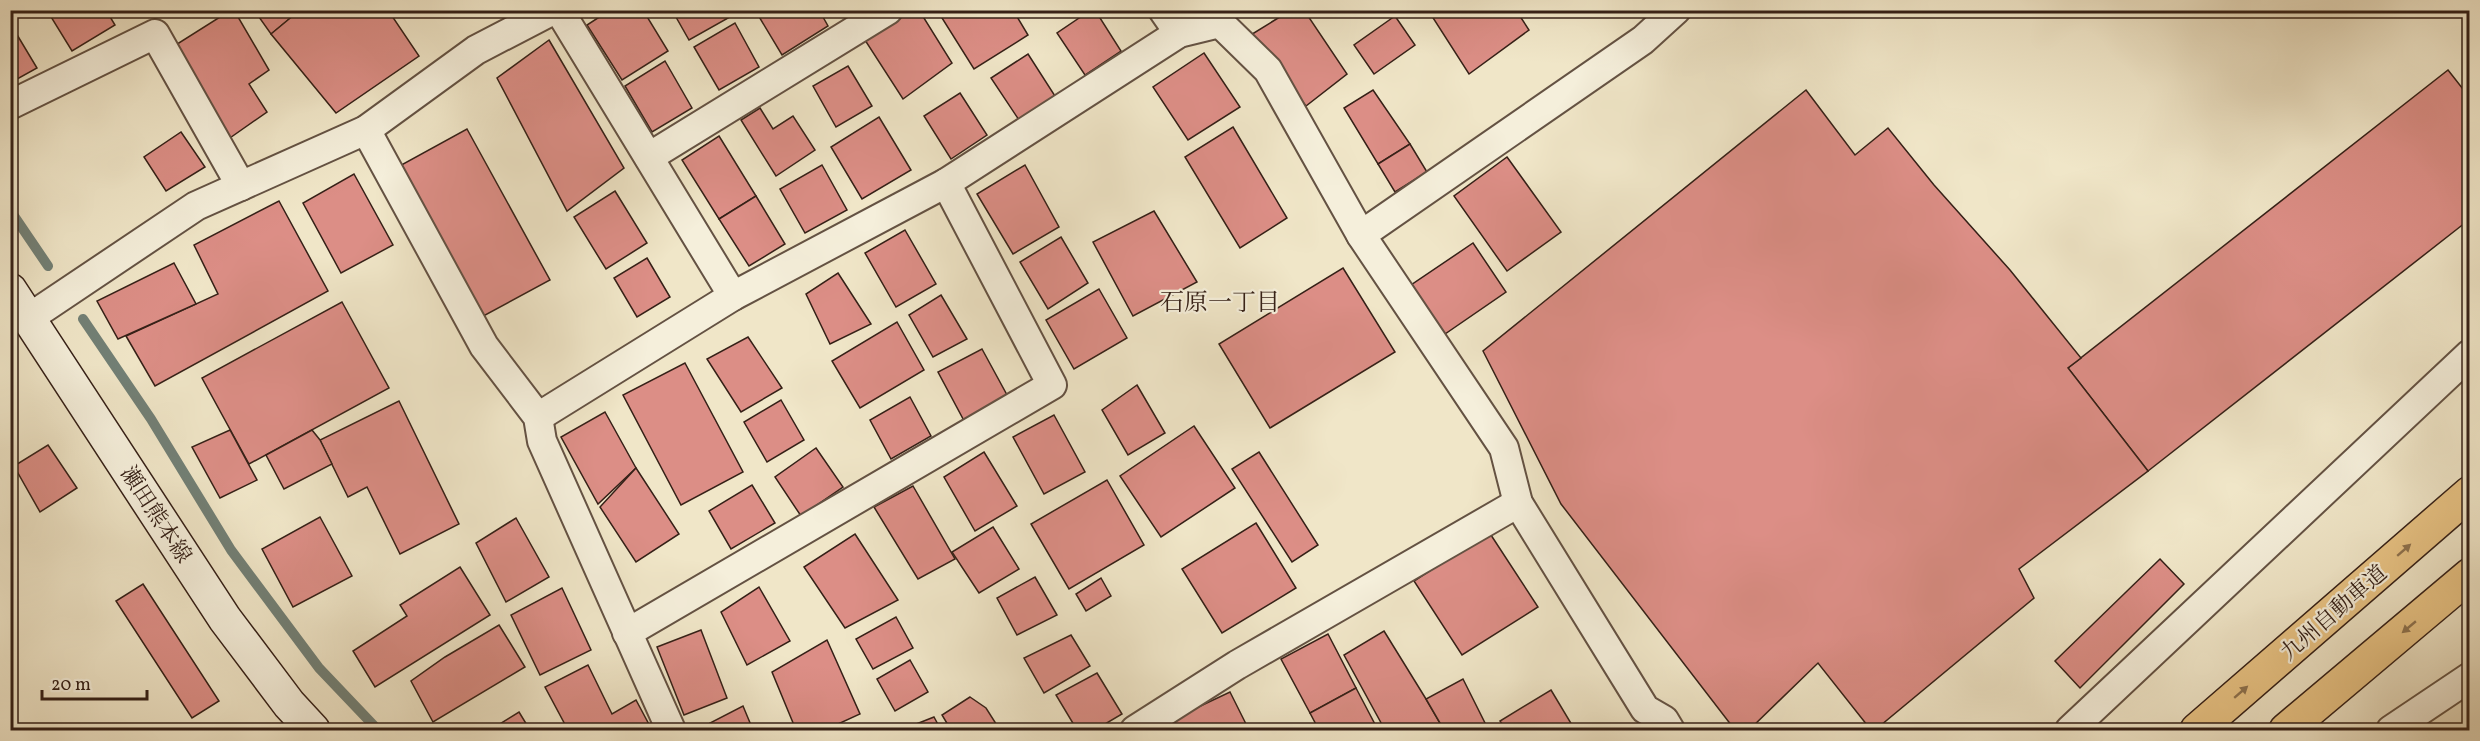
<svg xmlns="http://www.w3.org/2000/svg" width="2480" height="741" font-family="Vollkorn,'Noto Serif JP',serif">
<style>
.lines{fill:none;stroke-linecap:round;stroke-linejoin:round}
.stream{stroke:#728076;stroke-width:10}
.building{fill:#dc8e86;stroke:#352017;stroke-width:1.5}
.minor-casing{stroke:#645243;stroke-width:32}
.secondary-casing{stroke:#352017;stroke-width:36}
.motorway-casing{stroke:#352017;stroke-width:36}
.minor{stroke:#f5efdb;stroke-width:28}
.secondary{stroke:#f5efdb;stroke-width:33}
.motorway{stroke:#e8c384;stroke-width:33}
.oneway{fill:#8e724e}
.labels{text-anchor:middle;stroke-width:4.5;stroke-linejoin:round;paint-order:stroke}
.street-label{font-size:22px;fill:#352017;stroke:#f5efdb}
.neighbourhood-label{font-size:24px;fill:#352017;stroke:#f5efdb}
</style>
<rect width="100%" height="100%" fill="#f0e6c8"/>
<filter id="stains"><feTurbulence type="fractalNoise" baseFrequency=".00333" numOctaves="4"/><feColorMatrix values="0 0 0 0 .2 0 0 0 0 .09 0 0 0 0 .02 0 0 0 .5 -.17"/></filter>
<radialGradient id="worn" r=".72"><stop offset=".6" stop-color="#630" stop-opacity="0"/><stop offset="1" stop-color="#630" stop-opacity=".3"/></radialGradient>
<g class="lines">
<g class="stream">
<polyline points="10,210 48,266"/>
<polyline points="83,319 151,419 231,550 319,668 378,730"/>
</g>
</g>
<g class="building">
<polygon points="51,10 106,10 115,25 72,51 48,12"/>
<polygon points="231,10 234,10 269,70 249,84 267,112 227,140 174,46"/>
<polygon points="254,10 300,10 271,34"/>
<polygon points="300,10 388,10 419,56 336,113 271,34"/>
<polygon points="610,10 643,10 668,51 622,80 587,25"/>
<polygon points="672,10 735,10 737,13 689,40"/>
<polygon points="755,10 819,10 828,26 782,55"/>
<polygon points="905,10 919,10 952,63 903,99 863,37"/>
<polygon points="937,10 1013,10 1028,35 974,69"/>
<polygon points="1091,10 1095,10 1121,51 1085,75 1057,33"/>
<polygon points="1291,10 1304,10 1347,74 1306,106 1249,36"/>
<polygon points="1428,10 1516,10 1529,30 1469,74"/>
<polygon points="1395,16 1415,45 1374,74 1354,45"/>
<polygon points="735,23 759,67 719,90 694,47"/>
<polygon points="16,33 37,68 10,83 10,36"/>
<polygon points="549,40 624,168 567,211 497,78"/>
<polygon points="1204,53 1240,107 1188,140 1153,87"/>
<polygon points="1028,54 1055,96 1019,120 991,78"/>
<polygon points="665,61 692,108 652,132 625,86"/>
<polygon points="848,66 872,106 836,127 813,86"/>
<polygon points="2448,70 2470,98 2470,219 2148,471 2068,368"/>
<polygon points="1373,90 1410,144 1378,164 1344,108"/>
<polygon points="1806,90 1855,155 1888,128 1934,185 2010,270 2081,358 2068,368 2148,471 2019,569 2034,598 1875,730 1871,730 1818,663 1749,730 1735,730 1561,504 1483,351"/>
<polygon points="960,93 987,135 951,159 924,116"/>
<polygon points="760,108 773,129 793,116 815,150 776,176 741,120"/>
<polygon points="879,117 911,170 862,199 831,147"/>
<polygon points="1233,127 1287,218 1240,248 1185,157"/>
<polygon points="467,129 550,280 476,320 394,169"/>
<polygon points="181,132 205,167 166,191 144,157"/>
<polygon points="719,136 756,196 719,219 682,160"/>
<polygon points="1410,144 1427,172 1395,192 1378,164"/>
<polygon points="1507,157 1561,232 1507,271 1454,196"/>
<polygon points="822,165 847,210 805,233 780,189"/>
<polygon points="1025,165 1059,227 1013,254 977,194"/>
<polygon points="354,174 393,245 341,273 303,203"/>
<polygon points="615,191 647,243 606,269 574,217"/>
<polygon points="756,196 785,244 749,266 719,219"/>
<polygon points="279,201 328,291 155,386 126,336 218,294 194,245"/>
<polygon points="1154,211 1197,282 1133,316 1093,242"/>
<polygon points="905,230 936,284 896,307 865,253"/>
<polygon points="1061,237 1088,283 1048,309 1020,262"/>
<polygon points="1473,243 1506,292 1445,334 1411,285"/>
<polygon points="647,258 670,297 637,317 614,278"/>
<polygon points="174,263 196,304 118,339 97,301"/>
<polygon points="1343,268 1395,352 1270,428 1219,344"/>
<polygon points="838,273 871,324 830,344 806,294"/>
<polygon points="1099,289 1127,338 1074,369 1046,320"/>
<polygon points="941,295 967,339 933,357 909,315"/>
<polygon points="342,302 389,388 249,464 202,378"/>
<polygon points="897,322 924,370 860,408 832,361"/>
<polygon points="748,337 782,388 741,412 707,359"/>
<polygon points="982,349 1013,406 969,430 938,372"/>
<polygon points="685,363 743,472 681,505 623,395"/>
<polygon points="1137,385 1165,433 1128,455 1102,410"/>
<polygon points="910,397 931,436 891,459 870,420"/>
<polygon points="781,400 804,440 767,462 744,422"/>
<polygon points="399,401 459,524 400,554 367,487 348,497 320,440"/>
<polygon points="605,412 636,468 598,504 561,437"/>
<polygon points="1054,415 1085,472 1044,494 1013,437"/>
<polygon points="1194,426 1235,488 1161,537 1120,476"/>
<polygon points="230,430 257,480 220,498 192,447"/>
<polygon points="312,430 320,440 332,464 284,489 266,455"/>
<polygon points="48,445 77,488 40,512 14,466"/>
<polygon points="816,448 843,487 801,516 775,477"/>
<polygon points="984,452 1017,506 975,531 944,477"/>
<polygon points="1259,452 1318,545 1292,562 1232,469"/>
<polygon points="636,468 679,534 636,562 600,507"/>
<polygon points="1107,480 1144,545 1069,589 1031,524"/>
<polygon points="752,485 775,523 731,549 709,511"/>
<polygon points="913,486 955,559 918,579 874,507"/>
<polygon points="320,517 352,576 293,607 262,549"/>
<polygon points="516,518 549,577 506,602 476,543"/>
<polygon points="1256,523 1296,588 1222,633 1182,569"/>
<polygon points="993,527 1019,569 979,593 952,552"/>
<polygon points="1489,532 1538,607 1462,655 1414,581"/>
<polygon points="855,534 898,600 845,628 804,567"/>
<polygon points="2160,559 2184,584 2080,688 2055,661"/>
<polygon points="460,567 490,615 375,687 353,651 407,616 400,605"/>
<polygon points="1035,577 1057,615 1017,635 997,598"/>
<polygon points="1101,578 1111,596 1086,611 1076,594"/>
<polygon points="143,584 219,701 192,718 116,601"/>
<polygon points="759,587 790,641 747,665 721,612"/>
<polygon points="562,588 591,650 540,675 511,615"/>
<polygon points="896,617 913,648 873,669 856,639"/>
<polygon points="499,625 525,667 433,722 411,681 445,657"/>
<polygon points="701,630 727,698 684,715 657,647"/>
<polygon points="1384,631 1426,699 1444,730 1385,730 1344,655"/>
<polygon points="1328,634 1356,688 1310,713 1281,659"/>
<polygon points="1071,635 1090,666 1044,693 1024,658"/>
<polygon points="827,640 860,714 825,730 796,730 772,672"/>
<polygon points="910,660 928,692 895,711 877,679"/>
<polygon points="588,665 612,714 636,700 652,730 568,730 545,687"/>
<polygon points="1097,673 1122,714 1095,730 1077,730 1056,695"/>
<polygon points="1463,679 1487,727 1481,730 1444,730 1426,699"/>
<polygon points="1356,688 1378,730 1319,730 1310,713"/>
<polygon points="1551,690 1575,730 1506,730 1500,721"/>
<polygon points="1230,692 1249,730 1160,730 1158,726"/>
<polygon points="970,697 986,708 1000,730 951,730 942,715"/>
<polygon points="743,706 753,730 714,730 710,723"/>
<polygon points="519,712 530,730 490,730"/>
<polygon points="934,717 941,730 901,730"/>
</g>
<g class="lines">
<defs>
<g id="minor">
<polyline points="559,10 733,296"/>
<polyline points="1163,10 1179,33"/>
<polyline points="10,105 155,34 241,186"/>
<polyline points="366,130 484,346 538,417 542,441 671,730"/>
<polyline points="649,157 888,10"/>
<polyline points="1361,235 1643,40 1676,10"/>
<polyline points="29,318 196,206 366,130 476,50 553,10"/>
<polyline points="538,417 733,296 946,183 1179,33 1220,23 1268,70 1361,235 1504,448 1518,503 1645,709 1664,720 1670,730"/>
<polyline points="627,633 1052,385 946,183"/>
<polyline points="1135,730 1237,665 1518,503"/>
<polyline points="2070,730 2470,354"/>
<polyline points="2391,730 2470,677"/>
</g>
<polyline id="secondary" points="10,290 225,619 289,704 313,730"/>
<g id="motorway">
<polyline points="2197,730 2470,493"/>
<polyline points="2286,730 2470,575"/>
</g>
</defs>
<use href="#minor" class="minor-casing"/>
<use href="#secondary" class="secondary-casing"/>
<use href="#motorway" class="motorway-casing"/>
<use href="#minor" class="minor"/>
<use href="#secondary" class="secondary"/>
<use href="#motorway" class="motorway"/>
</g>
<defs><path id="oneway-solid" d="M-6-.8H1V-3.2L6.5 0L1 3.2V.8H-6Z" transform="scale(1.5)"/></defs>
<g class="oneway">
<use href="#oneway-solid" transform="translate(2404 550) rotate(-41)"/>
<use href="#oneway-solid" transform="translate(2409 627) rotate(140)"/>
<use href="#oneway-solid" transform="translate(2241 692) rotate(-41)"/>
</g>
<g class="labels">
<g class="street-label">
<text transform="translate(157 514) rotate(57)" y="8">瀬田熊本線</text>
<text transform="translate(2333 612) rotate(-41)" y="8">九州自動車道</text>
</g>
<g class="neighbourhood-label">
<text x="1220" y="310">石原一丁目</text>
</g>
</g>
<rect width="2480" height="741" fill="none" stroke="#f0e6c8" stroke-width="36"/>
<rect x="12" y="12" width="2456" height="717" fill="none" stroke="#352017" stroke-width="3"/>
<rect x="18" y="18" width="2444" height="705" fill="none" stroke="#352017" stroke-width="1.5"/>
<path d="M42 690v9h105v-9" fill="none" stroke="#352017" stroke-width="3"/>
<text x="51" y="690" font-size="18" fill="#352017" stroke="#f5efdb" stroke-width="4.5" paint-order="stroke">20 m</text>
<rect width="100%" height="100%" filter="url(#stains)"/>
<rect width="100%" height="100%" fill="url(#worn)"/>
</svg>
